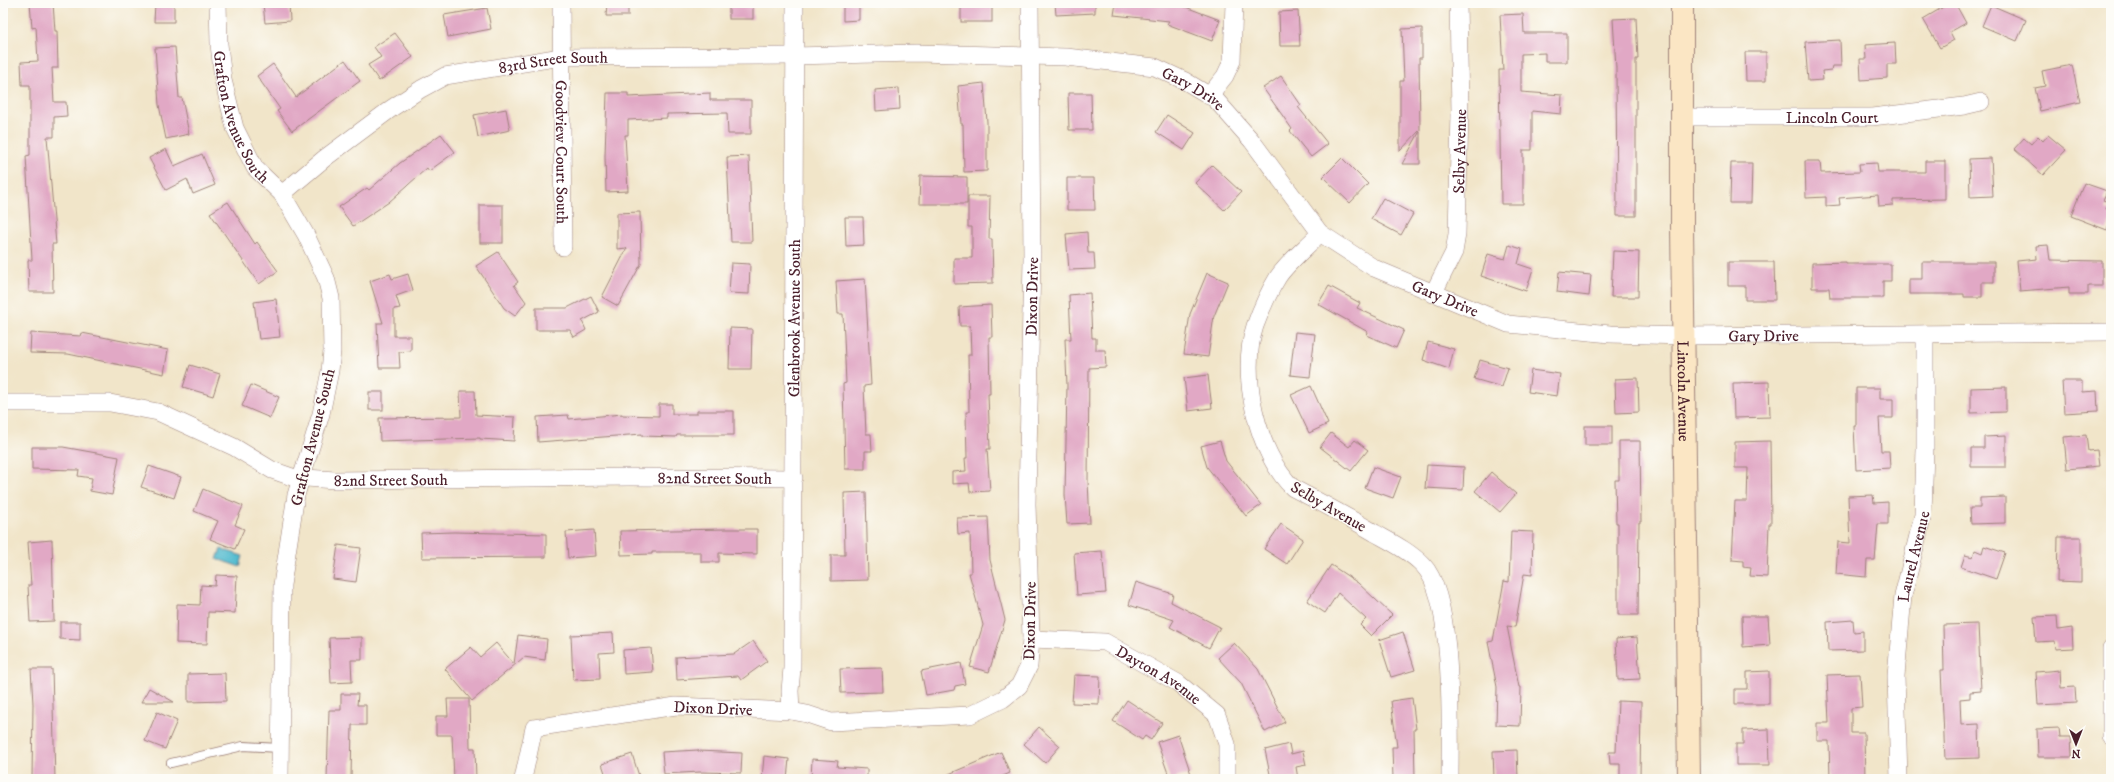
<svg xmlns="http://www.w3.org/2000/svg" width="2114" height="782" font-family="'IM FELL DW Pica',serif">
<style>
.water{fill:#52bbcf;stroke:#4e6d7d}
.building{fill:#e1a8c5}
.lines{fill:none;stroke-linecap:round;stroke-linejoin:round}
.lane-casing{stroke:#9e827a;stroke-width:10}
.street-casing{stroke:#9e827a;stroke-width:18}
.secondary-casing{stroke:#9e827a;stroke-width:24}
.lane{stroke:#fff;stroke-width:8}
.street{stroke:#fff;stroke-width:17}
.secondary{stroke:#fbe6c4;stroke-width:22}
.labels{text-anchor:middle;stroke-width:3;stroke-linejoin:round;paint-order:stroke}
.street-label{font-size:16px;fill:#4a1f2b;stroke:#fdfcf7}
</style>
<rect width="100%" height="100%" fill="#fdfcf7"/>
<filter id="ink" filterUnits="userSpaceOnUse"><feTurbulence type="fractalNoise" baseFrequency=".025" numOctaves="2"/><feDisplacementMap in="SourceGraphic" scale="8" xChannelSelector="R" yChannelSelector="G"/><feConvolveMatrix kernelMatrix="1 2 1 2 8 2 1 2 1" color-interpolation-filters="sRGB"/></filter>
<filter id="wash" filterUnits="userSpaceOnUse"><feTurbulence type="fractalNoise" baseFrequency=".012" numOctaves="4" result="noise"/><feDisplacementMap in="SourceGraphic" scale="16" xChannelSelector="R" yChannelSelector="G"/><feGaussianBlur stdDeviation="0.9" result="paint"/><feColorMatrix in="noise" values="0 0 0 0 0 0 0 0 0 0 0 0 0 0 0 0 0 1.4 0 .05"/><feComposite in="paint" operator="in"/></filter>
<g filter="url(#wash)">
<rect width="100%" height="100%" fill="#f1e5c9"/>
<polygon class="water" points="221,549 243,556 240,567 217,559"/>
<g id="blocks">
<g class="building">
<polygon points="30,3 53,3 55,31 57,31 58,68 52,68 54,102 66,102 67,116 54,117 54,137 47,137 56,244 52,244 53,292 29,292 28,260 32,260 26,156 30,155 30,85 22,85 21,62 38,61 36,27 32,28"/>
<polygon points="155,3 174,3 174,22 154,22"/>
<polygon points="263,3 289,3 290,21 265,23"/>
<polygon points="607,3 628,3 628,16 606,16"/>
<rect x="729" y="3" width="24" height="16"/>
<polygon points="843,3 859,3 859,20 843,21"/>
<rect x="961" y="3" width="31" height="19"/>
<polygon points="1055,3 1095,3 1095,13 1056,15"/>
<polygon points="1116,3 1175,3 1220,20 1212,41 1167,24 1169,21 1114,15"/>
<polygon points="1950,3 1955,3 1966,23 1950,32 1954,40 1940,48 1923,19"/>
<polygon points="1991,5 2026,20 2017,41 1982,26"/>
<polygon points="487,8 491,29 448,37 444,15"/>
<polygon points="1298,11 1300,46 1280,46 1279,12"/>
<polygon points="1523,14 1524,33 1567,33 1567,62 1545,62 1545,53 1521,54 1521,92 1562,95 1561,114 1532,111 1532,150 1523,150 1523,204 1501,204 1499,70 1503,70 1500,15"/>
<polygon points="1636,18 1638,59 1636,59 1636,216 1617,216 1616,68 1613,19"/>
<polygon points="1422,28 1422,58 1419,58 1420,130 1400,151 1400,81 1404,81 1402,29"/>
<polygon points="395,33 413,57 379,81 368,65 381,57 374,47"/>
<polygon points="1840,40 1841,66 1832,66 1831,70 1822,71 1823,80 1808,81 1805,42"/>
<polygon points="1895,43 1896,64 1887,64 1887,78 1861,80 1860,59 1866,59 1865,45"/>
<polygon points="175,47 179,98 182,98 189,134 166,139 159,105 155,48"/>
<polygon points="1745,52 1766,52 1766,81 1746,81"/>
<polygon points="345,60 360,81 292,131 277,111 280,109 257,76 273,64 296,97"/>
<polygon points="2072,65 2080,102 2040,111 2035,88 2045,86 2042,71"/>
<polygon points="1281,76 1301,105 1298,107 1328,144 1311,157 1290,131 1292,129 1263,88"/>
<polygon points="984,83 987,122 987,171 964,172 963,124 961,124 958,86"/>
<polygon points="899,88 900,109 876,111 875,90"/>
<polygon points="607,93 628,93 628,97 710,93 710,100 751,100 751,134 728,134 727,113 667,114 667,118 628,120 628,135 625,135 628,191 606,192 605,156"/>
<polygon points="1068,93 1091,93 1092,130 1069,130"/>
<polygon points="506,109 510,130 478,137 474,115"/>
<polygon points="1167,115 1195,133 1184,150 1156,132"/>
<polygon points="1420,131 1420,164 1402,164"/>
<polygon points="441,134 455,152 429,171 427,168 389,202 353,226 339,207 367,188 369,190 400,163"/>
<polygon points="2048,135 2066,150 2043,175 2014,149 2024,138 2031,144 2038,136 2043,141"/>
<polygon points="166,149 174,166 202,154 215,185 193,194 187,179 166,190 149,158"/>
<polygon points="749,156 752,242 731,242 727,157"/>
<polygon points="1342,158 1368,184 1350,203 1323,177"/>
<polygon points="1991,158 1993,196 1970,197 1969,159"/>
<polygon points="1805,161 1820,161 1821,173 1860,172 1859,164 1877,163 1878,172 1925,172 1925,161 1945,161 1945,199 1893,200 1893,205 1879,206 1878,195 1839,198 1840,205 1826,206 1826,197 1806,198"/>
<polygon points="1731,163 1752,163 1751,203 1730,203"/>
<polygon points="1212,165 1241,192 1224,210 1195,183"/>
<polygon points="920,176 967,177 967,204 919,204"/>
<polygon points="1067,178 1094,178 1095,210 1067,210"/>
<polygon points="2084,183 2107,191 2103,200 2108,202 2105,209 2111,211 2111,218 2107,230 2071,216"/>
<polygon points="968,196 990,196 989,239 992,239 993,283 954,284 954,258 972,258 972,227 968,227"/>
<polygon points="1383,198 1413,214 1401,235 1371,219"/>
<polygon points="228,202 255,244 257,242 278,271 259,284 210,213"/>
<rect x="480" y="205" width="23" height="38"/>
<polygon points="640,212 641,264 618,306 602,297 627,248 617,249 617,213"/>
<polygon points="845,217 863,217 864,245 846,246"/>
<polygon points="1087,232 1088,253 1094,253 1095,269 1069,270 1066,234"/>
<polygon points="1509,245 1522,249 1518,264 1533,269 1526,291 1481,276 1488,254 1505,259"/>
<polygon points="2048,245 2050,260 2102,261 2102,286 2088,286 2088,294 2069,294 2069,287 2020,291 2017,261 2037,259 2036,246"/>
<polygon points="1613,251 1639,252 1638,297 1611,297"/>
<polygon points="498,252 518,282 514,285 526,302 515,316 504,308 476,266"/>
<polygon points="1728,262 1774,262 1775,300 1745,300 1745,286 1728,286"/>
<polygon points="1846,262 1846,264 1891,264 1891,281 1883,281 1883,298 1830,298 1829,288 1812,288 1812,263"/>
<polygon points="1922,262 1994,262 1994,282 1982,282 1982,297 1964,297 1964,294 1909,294 1909,279 1922,279"/>
<polygon points="731,263 750,264 749,294 729,293"/>
<polygon points="1559,272 1591,275 1589,296 1557,292"/>
<polygon points="1207,273 1228,282 1214,316 1208,357 1184,354 1190,314"/>
<polygon points="390,274 392,279 408,274 413,290 396,296 400,308 394,309 394,336 411,336 411,351 399,352 400,368 379,368 377,323 383,323 370,281"/>
<polygon points="865,279 871,385 864,386 866,434 871,434 872,451 865,451 865,469 845,469 843,384 846,383 843,314 838,314 836,281"/>
<polygon points="1329,286 1360,303 1357,308 1404,330 1396,348 1367,335 1368,332 1318,304"/>
<polygon points="1090,293 1092,338 1096,338 1096,350 1105,350 1106,367 1089,368 1088,481 1090,523 1067,524 1065,495 1067,385 1065,339 1071,339 1069,295"/>
<polygon points="591,296 599,312 582,321 586,330 574,337 570,330 536,330 536,308 567,308"/>
<polygon points="276,299 280,337 259,339 254,302"/>
<polygon points="991,305 992,337 989,337 990,394 988,394 990,449 987,449 990,491 970,492 969,483 952,484 952,472 966,471 965,458 967,458 966,412 969,412 968,355 971,355 970,326 960,326 959,307"/>
<polygon points="730,328 752,329 751,369 729,369"/>
<polygon points="1295,332 1315,334 1310,377 1290,375"/>
<polygon points="31,333 81,336 82,333 168,350 164,374 68,354 30,353"/>
<polygon points="1428,342 1454,349 1449,369 1423,360"/>
<polygon points="1480,360 1508,368 1502,387 1474,379"/>
<polygon points="190,365 220,374 213,396 183,387"/>
<polygon points="1531,370 1560,374 1557,396 1528,392"/>
<polygon points="1208,375 1212,408 1188,411 1184,378"/>
<polygon points="1638,378 1639,412 1616,413 1615,379"/>
<polygon points="2062,381 2082,381 2082,392 2097,391 2098,411 2064,413"/>
<polygon points="1769,382 1770,417 1734,418 1733,383"/>
<polygon points="251,385 279,397 270,418 242,406"/>
<polygon points="1311,386 1328,424 1309,433 1291,395"/>
<polygon points="2006,387 2006,412 1971,413 1971,388"/>
<polygon points="1856,388 1880,388 1880,399 1893,399 1893,418 1879,418 1881,451 1889,451 1890,468 1856,470 1854,426 1856,426"/>
<polygon points="460,391 475,391 476,415 515,417 514,441 480,439 480,438 380,441 379,418 461,417"/>
<rect x="369" y="392" width="14" height="18"/>
<polygon points="659,404 672,404 672,414 697,414 697,411 734,411 734,435 677,435 676,437 642,436 642,434 538,442 537,417 568,415 569,419 622,414 622,415 659,416"/>
<rect x="1585" y="426" width="27" height="19"/>
<polygon points="1331,433 1349,447 1355,440 1368,450 1351,471 1320,447"/>
<polygon points="2086,435 2088,451 2097,450 2099,466 2067,469 2064,437"/>
<polygon points="2006,436 2006,467 1971,467 1971,448 1984,448 1984,437"/>
<polygon points="1220,441 1226,461 1261,505 1246,516 1207,467 1201,446"/>
<polygon points="1619,441 1640,441 1641,522 1639,522 1638,615 1618,615 1618,523 1616,523 1615,480 1619,480"/>
<polygon points="1770,441 1771,524 1769,524 1767,577 1750,576 1751,568 1743,567 1743,561 1732,560 1735,501 1747,501 1748,468 1735,468 1735,442"/>
<polygon points="32,447 63,447 119,457 112,495 90,491 92,478 78,476 79,470 32,469"/>
<polygon points="1427,465 1464,467 1463,490 1425,488"/>
<polygon points="149,466 181,477 174,498 141,487"/>
<polygon points="1373,467 1401,477 1393,498 1365,488"/>
<polygon points="1491,472 1516,494 1500,512 1475,491"/>
<polygon points="203,489 243,506 235,525 244,529 235,549 210,539 218,521 194,511"/>
<polygon points="866,492 868,580 831,581 831,555 845,555 844,493"/>
<polygon points="1873,495 1874,503 1888,502 1888,524 1878,524 1875,560 1867,560 1866,577 1836,574 1838,542 1850,543 1848,496"/>
<polygon points="2005,497 2005,523 1971,524 1970,508 1980,508 1980,498"/>
<polygon points="988,517 990,560 1005,620 989,672 970,667 983,625 969,573 971,573 970,533 958,534 957,518"/>
<polygon points="1281,524 1303,539 1287,564 1264,549"/>
<polygon points="725,529 757,529 757,554 719,553 719,562 701,562 701,552 652,552 652,554 621,555 620,531"/>
<polygon points="594,530 596,556 568,558 566,532"/>
<polygon points="1511,531 1533,532 1532,575 1524,574 1515,627 1507,626 1519,687 1521,687 1520,726 1496,725 1497,687 1488,642 1493,641 1504,581 1509,582"/>
<polygon points="454,532 546,534 546,557 422,558 421,533"/>
<polygon points="2058,537 2081,537 2081,582 2057,581"/>
<polygon points="52,540 54,621 30,622 28,585 31,585 28,542"/>
<polygon points="338,545 361,548 356,582 333,579"/>
<polygon points="1984,546 2005,553 1996,579 1961,567 1965,555 1973,557 1975,550 1982,553"/>
<polygon points="1102,551 1106,593 1077,595 1074,553"/>
<polygon points="1331,565 1358,583 1392,615 1371,636 1360,625 1366,619 1338,593 1325,613 1307,601"/>
<polygon points="216,575 237,576 235,613 208,612 207,644 176,643 177,604 200,605 201,585 215,586"/>
<polygon points="1136,582 1173,594 1171,602 1220,627 1209,648 1170,627 1174,620 1129,605"/>
<polygon points="1742,616 1768,616 1770,645 1743,647"/>
<polygon points="2057,616 2058,630 2072,628 2073,648 2056,649 2055,641 2036,642 2034,617"/>
<polygon points="1853,620 1854,632 1863,631 1863,650 1828,651 1827,622"/>
<polygon points="60,622 80,622 80,640 60,639"/>
<polygon points="1978,624 1981,691 1970,692 1970,698 1960,699 1961,725 1979,724 1980,758 1945,759 1941,670 1944,670 1943,625"/>
<polygon points="1403,632 1415,670 1391,677 1379,640"/>
<polygon points="613,633 614,652 599,653 600,679 573,680 571,635"/>
<polygon points="518,635 547,639 545,660 524,657 472,701 445,669 471,647 480,657 496,643 514,664"/>
<polygon points="362,637 362,660 351,660 352,682 331,683 329,638"/>
<polygon points="1637,637 1640,679 1618,680 1616,639"/>
<polygon points="753,641 767,661 741,680 738,676 677,680 676,657 734,654"/>
<polygon points="1234,643 1258,669 1285,722 1265,732 1241,683 1218,658"/>
<polygon points="651,648 653,672 624,674 623,650"/>
<polygon points="961,663 965,684 955,686 954,690 926,695 921,671"/>
<polygon points="882,668 883,692 841,693 840,669"/>
<polygon points="31,669 52,669 55,779 32,779 33,704"/>
<polygon points="2060,670 2061,688 2075,687 2076,703 2038,705 2036,672"/>
<polygon points="1769,671 1769,704 1735,704 1735,689 1747,689 1747,672"/>
<polygon points="225,673 226,701 188,702 188,674"/>
<polygon points="1860,674 1862,707 1851,708 1851,733 1864,733 1865,779 1830,779 1829,741 1817,741 1817,723 1829,723 1827,675"/>
<polygon points="1074,675 1100,676 1099,704 1072,703"/>
<polygon points="149,688 174,702 141,702"/>
<polygon points="341,694 358,694 357,705 366,705 366,725 352,725 351,779 327,779 329,710 341,710"/>
<polygon points="1412,698 1416,729 1414,729 1415,779 1393,779 1392,747 1397,747 1391,701"/>
<polygon points="447,699 469,699 470,748 475,748 476,779 454,779 452,735 436,735 436,716 448,716"/>
<polygon points="1127,700 1162,723 1151,740 1145,736 1142,740 1113,721"/>
<polygon points="1618,701 1641,702 1640,779 1620,779 1620,764 1610,764 1609,752 1616,752"/>
<polygon points="157,712 177,721 165,749 145,741"/>
<polygon points="1039,727 1060,746 1045,763 1024,744"/>
<polygon points="2059,728 2060,737 2071,737 2072,757 2038,757 2037,729"/>
<polygon points="1769,729 1770,765 1736,765 1736,744 1743,744 1743,730"/>
<polygon points="1178,735 1191,774 1170,779 1157,742"/>
<polygon points="1289,744 1291,754 1303,751 1306,765 1296,767 1298,779 1271,779 1265,750"/>
<polygon points="698,750 698,751 742,753 741,773 700,772 664,774 662,752"/>
<polygon points="1517,750 1518,779 1494,779 1493,751"/>
<polygon points="1001,752 1010,773 996,779 937,779"/>
<polygon points="632,754 640,779 607,779 602,764"/>
<polygon points="764,756 789,759 787,779 762,779"/>
<polygon points="812,759 838,761 837,767 867,769 867,779 811,779"/>
</g>
</g>
</g>
<g filter="url(#ink)">
<use href="#blocks" fill-opacity="0" stroke="#9e827a" stroke-width="1"/>
<g class="lines">
<defs>
<polyline id="lane" points="171,763 243,746 279,748"/>
<g id="street">
<path id="s1" d="M218,3L219,44L223,80L235,128L255,168L282,194L306,235L326,278L331,298L332,351L330,371L321,414L296,495L282,585L280,779"/>
<path id="s2" d="M561,3L563,247"/>
<polyline points="1209,96 1225,76 1232,61 1234,3"/>
<path id="s3" d="M1682,117H1872L1964,106L1981,102"/>
<path id="s4" d="M282,194L325,158L392,108L421,89L445,76L561,57L794,56L916,53L1066,57L1155,67L1185,81L1215,99L1252,141L1320,233L1374,268L1508,324L1610,334L1685,336L2111,332"/>
<path d="M1320,233C1308,246 1288,262 1278,277C1270,290 1260,312 1255,326C1239,374 1257,453 1293,488C1320,502 1348,517 1375,533C1391,542 1409,551 1423,565C1455,598 1450,732 1450,779"/>
<path id="s5" d="M1433,294L1454,252L1457,234L1460,112L1458,3"/>
<path id="s6" d="M3,403H110L158,412L234,447L272,470L292,477L335,480L630,477L794,478"/>
<path id="s7" d="M1031,639L1105,642L1178,683L1217,715L1227,744V779"/>
<polyline points="2111,648 2111,737"/>
<path id="s8" d="M791,711L790,691L792,668L795,3"/>
<path id="s9" d="M523,779L534,728L676,706L791,711L807,714L831,722L970,715L1003,699L1019,686L1029,666L1031,639L1027,504L1032,259L1030,3"/>
<path id="s10" d="M1899,779L1896,676L1903,596L1923,515L1925,449V334"/>
</g>
<g id="secondary">
<path id="s11" d="M1682,3V226L1689,779"/>
</g>
</defs>
<use href="#lane" class="lane-casing"/>
<use href="#street" class="street-casing"/>
<use href="#secondary" class="secondary-casing"/>
<use href="#lane" class="lane"/>
<use href="#street" class="street"/>
<use href="#secondary" class="secondary"/>
</g>
</g>
<g class="labels">
<g class="street-label">
<text dy="6" stroke="none"><textPath href="#s4" startOffset="311">83rd Street South</textPath></text>
<text dy="6" stroke="none"><textPath href="#s4" startOffset="958">Gary Drive</textPath></text>
<text dy="6" stroke="none"><textPath href="#s1" startOffset="118">Grafton Avenue South</textPath></text>
<text dy="6" stroke="none"><textPath href="#s3" startOffset="150">Lincoln Court</textPath></text>
<text dy="6" stroke="none"><textPath href="#s5" startOffset="148">Selby Avenue</textPath></text>
<text dy="6" stroke="none"><textPath href="#s2" startOffset="149">Goodview Court South</textPath></text>
<text dy="6" stroke="none"><textPath href="#s9" startOffset="941">Dixon Drive</textPath></text>
<text dy="6" stroke="none"><textPath href="#s4" startOffset="1294">Gary Drive</textPath></text>
<text dy="6" stroke="none"><textPath href="#s8" startOffset="393">Glenbrook Avenue South</textPath></text>
<text dy="6" stroke="none"><textPath href="#s4" startOffset="1618">Gary Drive</textPath></text>
<text dy="6" stroke="none"><textPath href="#s11" startOffset="388">Lincoln Avenue</textPath></text>
<text transform="translate(312 437) rotate(-76)" y="6">Grafton Avenue South</text>
<text dy="6" stroke="none"><textPath href="#s6" startOffset="728">82nd Street South</textPath></text>
<text dy="6" stroke="none"><textPath href="#s6" startOffset="404">82nd Street South</textPath></text>
<text transform="translate(1329 506) rotate(30)" y="6">Selby Avenue</text>
<text dy="6" stroke="none"><textPath href="#s10" startOffset="224">Laurel Avenue</textPath></text>
<text transform="translate(1029 621) rotate(-89)" y="6">Dixon Drive</text>
<text dy="6" stroke="none"><textPath href="#s7" startOffset="137">Dayton Avenue</textPath></text>
<text dy="6" stroke="none"><textPath href="#s9" startOffset="233">Dixon Drive</textPath></text>
</g>
</g>
<rect width="2114" height="782" fill="none" stroke="#fdfcf7" stroke-width="16"/>
<g transform="translate(2076 744) rotate(180)" stroke="#fdfcf7" stroke-width="3" paint-order="stroke">
<path d="M0-3L7 15L0 10L-7 15Z" fill="#4a1f2b"/>
<text y="-6" font-size="11" font-weight="bold" text-anchor="middle" fill="#4a1f2b">N</text>
</g>
</svg>
